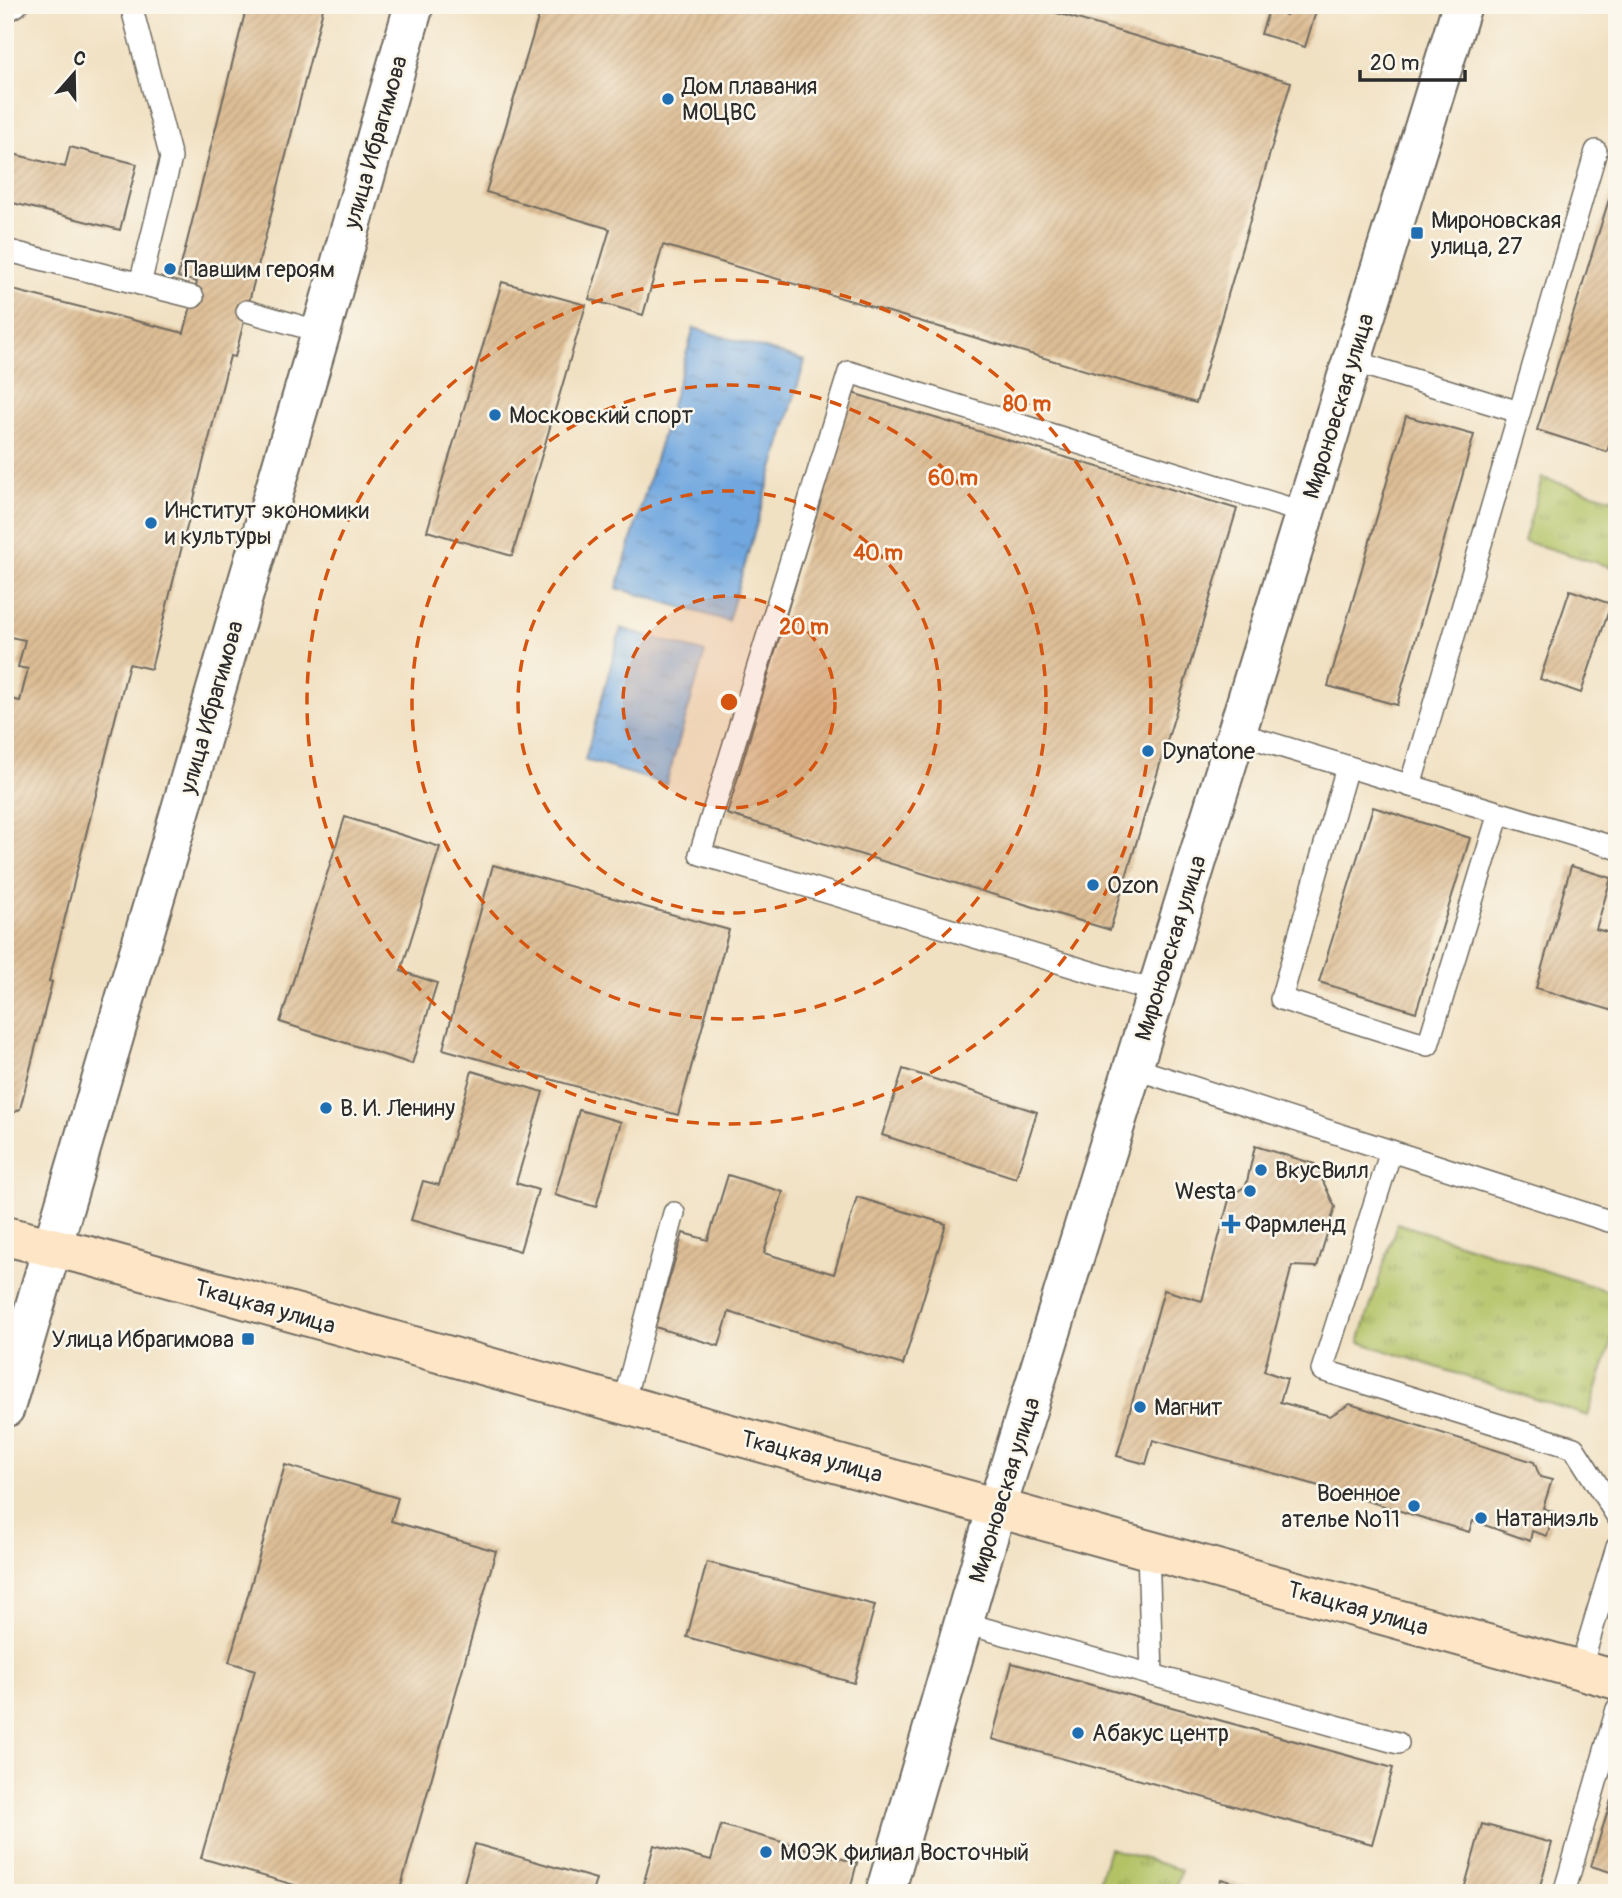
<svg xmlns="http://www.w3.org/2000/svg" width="1622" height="1898" font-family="Pangolin,sans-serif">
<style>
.grass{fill:url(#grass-tufts);stroke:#6e7648;stroke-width:2}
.water{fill:url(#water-ripples);stroke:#4e6985;stroke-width:2}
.building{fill:url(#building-hatch)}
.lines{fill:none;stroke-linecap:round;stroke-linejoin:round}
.lane-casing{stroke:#706b60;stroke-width:24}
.street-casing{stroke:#706b60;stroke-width:42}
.secondary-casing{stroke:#706b60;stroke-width:42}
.lane{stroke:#fff;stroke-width:21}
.street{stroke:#fff;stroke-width:38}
.secondary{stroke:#fde5c5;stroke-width:38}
.ring{fill:none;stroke:#d5540f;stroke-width:3.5;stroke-dasharray:12 9}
.poi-dot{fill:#1f6fb2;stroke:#fbf7ec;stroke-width:2.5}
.labels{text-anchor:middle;stroke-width:5;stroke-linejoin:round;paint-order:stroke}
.poi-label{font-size:23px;fill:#2b2b2b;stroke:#fbf7ec;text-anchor:start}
.street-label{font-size:23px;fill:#2b2b2b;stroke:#fbf7ec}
.centre{fill:#d5540f;stroke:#fbf7ec;stroke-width:3.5}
.ring-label{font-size:21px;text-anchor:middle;font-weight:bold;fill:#d5540f;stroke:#fbf7ec;stroke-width:5;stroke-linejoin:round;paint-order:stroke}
</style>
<defs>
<pattern id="grass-tufts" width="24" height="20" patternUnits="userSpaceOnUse" patternTransform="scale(1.75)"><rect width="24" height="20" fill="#b2c265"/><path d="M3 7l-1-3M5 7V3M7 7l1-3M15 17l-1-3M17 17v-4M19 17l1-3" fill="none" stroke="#919e53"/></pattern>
<pattern id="water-ripples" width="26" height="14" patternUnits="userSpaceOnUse" patternTransform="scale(1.75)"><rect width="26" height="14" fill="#71a7df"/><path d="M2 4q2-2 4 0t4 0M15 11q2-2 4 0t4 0" fill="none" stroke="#5d88b5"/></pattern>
<pattern id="building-hatch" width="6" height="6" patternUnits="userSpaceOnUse" patternTransform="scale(1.75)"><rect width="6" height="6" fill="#ddbe95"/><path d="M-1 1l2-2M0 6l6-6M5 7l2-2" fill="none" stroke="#bea381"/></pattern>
</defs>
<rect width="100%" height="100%" fill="#fbf7ec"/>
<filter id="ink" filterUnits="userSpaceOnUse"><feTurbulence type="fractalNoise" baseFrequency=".0143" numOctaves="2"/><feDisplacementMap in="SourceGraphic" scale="14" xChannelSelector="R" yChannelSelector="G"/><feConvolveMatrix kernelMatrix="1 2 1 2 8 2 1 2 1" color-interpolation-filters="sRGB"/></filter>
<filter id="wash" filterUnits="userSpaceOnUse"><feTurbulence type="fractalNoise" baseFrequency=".00686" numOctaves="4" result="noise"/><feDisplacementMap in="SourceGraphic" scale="28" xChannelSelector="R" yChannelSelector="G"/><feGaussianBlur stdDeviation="1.57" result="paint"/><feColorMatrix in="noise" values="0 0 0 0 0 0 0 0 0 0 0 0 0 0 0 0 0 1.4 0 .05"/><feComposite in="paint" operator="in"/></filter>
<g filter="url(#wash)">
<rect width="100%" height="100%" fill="#f1e1c3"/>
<g class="grass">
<polygon points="1542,478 1617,500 1617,559 1614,568 1524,541"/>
<polygon points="1397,1223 1617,1294 1617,1325 1588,1416 1359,1342"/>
<polygon points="1109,1848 1181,1870 1174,1893 1096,1892"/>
</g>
<g class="water">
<polygon points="694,328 805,361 728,621 617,588"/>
<polygon points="621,628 705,653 666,784 585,760"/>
</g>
<g id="blocks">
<g class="building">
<polygon points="247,5 324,5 235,357 230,356 151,669 129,664 49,981 52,982 20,1109 5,1118 5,698 20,701 28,669 18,667 25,640 5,636 5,288 184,333 197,282 178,277"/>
<polygon points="542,5 1030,5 1291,82 1196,403 663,245 643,315 589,299 610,229 486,192"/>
<polygon points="1289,5 1318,5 1305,47 1261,34 1269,9 1286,15"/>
<polygon points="70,147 137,164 120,230 5,201 5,152 65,167"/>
<polygon points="1616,177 1617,420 1607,452 1537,430"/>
<polygon points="502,282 586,305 512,556 427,531"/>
<polygon points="852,393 1237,509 1110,930 727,814"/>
<polygon points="1406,416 1474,435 1397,705 1328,686"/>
<polygon points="1570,590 1611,604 1581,693 1540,679"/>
<polygon points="1373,807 1470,838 1416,1012 1319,982"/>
<polygon points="345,817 440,847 401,971 437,983 412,1064 280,1022"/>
<polygon points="493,865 729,930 678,1115 443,1049"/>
<polygon points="1571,866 1611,878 1596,929 1617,935 1617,1012 1536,988"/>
<polygon points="903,1069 1037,1112 1016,1178 882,1135"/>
<polygon points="472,1071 543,1092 516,1183 538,1190 520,1251 411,1220 423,1181 439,1185"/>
<polygon points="579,1110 621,1122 596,1207 555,1195"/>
<polygon points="1255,1146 1315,1164 1335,1207 1317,1267 1292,1266 1264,1371 1287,1379 1280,1402 1330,1416 1350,1404 1534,1462 1540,1477 1552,1480 1543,1508 1554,1512 1547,1536 1532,1531 1530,1541 1473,1521 1469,1532 1309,1483 1153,1440 1146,1464 1117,1456 1164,1290 1202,1301 1230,1196 1246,1186"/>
<polygon points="728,1175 783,1192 764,1253 834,1274 857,1197 946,1224 903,1365 729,1312 719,1346 655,1327 683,1233 708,1240"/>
<polygon points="285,1465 398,1498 391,1521 496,1551 399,1893 322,1893 201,1858 255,1670 229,1662"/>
<polygon points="707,1562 875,1605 854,1683 687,1637"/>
<polygon points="1012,1663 1393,1768 1372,1844 992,1739"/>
<polygon points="1611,1800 1617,1802 1617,1874 1591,1866"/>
<polygon points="1482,1824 1552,1843 1538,1893 1463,1893"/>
<polygon points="721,1825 857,1863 849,1893 641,1893 654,1845 711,1860"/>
<polygon points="475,1844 596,1879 592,1893 461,1893"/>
<polygon points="1221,1879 1267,1892 1267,1893 1217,1893"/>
</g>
</g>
</g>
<g filter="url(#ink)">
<use href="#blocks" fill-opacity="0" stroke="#706b60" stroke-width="2"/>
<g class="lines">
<defs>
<g id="lane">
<polyline points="131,5 171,158 140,284"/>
<polyline points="5,12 17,5"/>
<polyline points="5,250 193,297"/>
<polyline points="247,311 321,332"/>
<polyline points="1352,361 1519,412"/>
<polyline points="1237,733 1616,848"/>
<polyline points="1347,767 1281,999 1428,1045 1499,813"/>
<polyline points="1410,786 1596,151"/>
<polyline points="1157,992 700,854 849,372 1305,513"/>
<polyline points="1133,1068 1391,1151 1322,1370 1574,1448 1617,1516"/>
<polyline points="1391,1151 1609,1221"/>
<polyline points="623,1404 674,1213"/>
<polyline points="1148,1549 1152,1675"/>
<polyline points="964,1623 1398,1743"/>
<polyline points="1580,1670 1617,1547"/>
<polyline points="1564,1893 1617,1709"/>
</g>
<g id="street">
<polyline points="5,1408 321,332 414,5"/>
<polyline points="885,1893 997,1507 1462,5"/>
</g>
<polyline id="secondary" points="5,1236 89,1256 1617,1680"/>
</defs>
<use href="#lane" class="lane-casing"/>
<use href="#street" class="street-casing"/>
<use href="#secondary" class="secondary-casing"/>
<use href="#lane" class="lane"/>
<use href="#street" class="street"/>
<use href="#secondary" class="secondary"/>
</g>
</g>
<circle cx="729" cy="702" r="106" fill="#d5540f" fill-opacity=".12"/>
<g class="ring">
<circle cx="729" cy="702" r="106"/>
<circle cx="729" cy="702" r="211"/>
<circle cx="729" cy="702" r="317"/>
<circle cx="729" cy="702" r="422"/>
</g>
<g class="poi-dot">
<circle cx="668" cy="99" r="7"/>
<rect x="1410" y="226" width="14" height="14" rx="3.5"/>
<circle cx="170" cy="269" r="7"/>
<circle cx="495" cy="415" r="7"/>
<circle cx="151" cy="523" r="7"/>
<circle cx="1148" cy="751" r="7"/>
<circle cx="1093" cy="885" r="7"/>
<circle cx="326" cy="1108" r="7"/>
<circle cx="1261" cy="1170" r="7"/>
<circle cx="1250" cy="1191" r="7"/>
<path d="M1227.5 1213.5h7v7h7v7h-7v7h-7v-7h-7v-7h7z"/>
<rect x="241" y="1332" width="14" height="14" rx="3.5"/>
<circle cx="1140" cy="1407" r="7"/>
<circle cx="1414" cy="1506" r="7"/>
<circle cx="1481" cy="1518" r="7"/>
<circle cx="1078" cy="1733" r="7"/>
<circle cx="766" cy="1852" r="7"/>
</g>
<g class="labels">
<g class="poi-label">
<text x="682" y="94">Дом плавания<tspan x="682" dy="26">МОЦВС</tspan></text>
<text x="1431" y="228">Мироновская<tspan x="1431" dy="26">улица, 27</tspan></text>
<text x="184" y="277">Павшим героям</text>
<text x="509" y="423">Московский спорт</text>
<text x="165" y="518">Институт экономики<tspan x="165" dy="26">и культуры</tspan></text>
<text x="1162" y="759">Dynatone</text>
<text x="1107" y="893">Ozon</text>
<text x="340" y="1116">В. И. Ленину</text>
<text x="1275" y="1178">ВкусВилл</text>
<text x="1236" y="1199" text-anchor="end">Westa</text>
<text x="1245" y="1232">Фармленд</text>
<text x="234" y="1347" text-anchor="end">Улица Ибрагимова</text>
<text x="1154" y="1415">Магнит</text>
<text x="1400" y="1501" text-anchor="end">Военное<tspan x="1400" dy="26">ателье №11</tspan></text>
<text x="1495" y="1526">Натаниэль</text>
<text x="1092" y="1741">Абакус центр</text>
<text x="780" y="1860">МОЭК филиал Восточный</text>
</g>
<g class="street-label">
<text transform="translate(375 142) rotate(-74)" y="8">улица Ибрагимова</text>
<text transform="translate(1338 406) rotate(-73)" y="8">Мироновская улица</text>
<text transform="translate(211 707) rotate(-74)" y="8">улица Ибрагимова</text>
<text transform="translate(1170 948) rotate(-73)" y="8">Мироновская улица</text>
<text transform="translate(265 1306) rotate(16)" y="8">Ткацкая улица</text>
<text transform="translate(812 1456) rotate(15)" y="8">Ткацкая улица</text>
<text transform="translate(1004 1490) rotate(-73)" y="8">Мироновская улица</text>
<text transform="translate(1358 1608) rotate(16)" y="8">Ткацкая улица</text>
</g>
</g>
<circle cx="729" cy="702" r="10" class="centre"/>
<g class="ring-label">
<text x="1027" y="411">80 m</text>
<text x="953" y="485">60 m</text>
<text x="878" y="560">40 m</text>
<text x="804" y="634">20 m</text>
</g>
<rect width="1622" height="1898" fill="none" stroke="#fbf7ec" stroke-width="28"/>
<g transform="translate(74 74) rotate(20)" stroke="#fbf7ec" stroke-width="5" paint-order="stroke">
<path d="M0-5L12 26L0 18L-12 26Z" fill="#2b2b2b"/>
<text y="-10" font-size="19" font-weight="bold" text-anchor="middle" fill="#2b2b2b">С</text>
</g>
<path d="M1360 70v10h105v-10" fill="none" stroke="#2b2b2b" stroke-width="3.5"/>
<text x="1370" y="70" font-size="21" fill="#2b2b2b" stroke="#fbf7ec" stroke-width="5" paint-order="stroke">20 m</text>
</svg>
